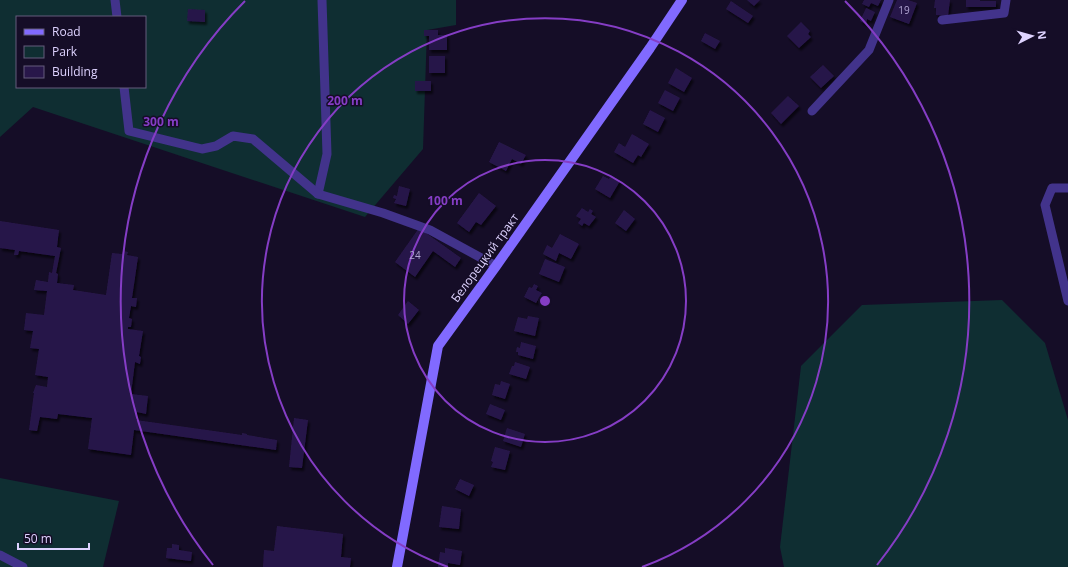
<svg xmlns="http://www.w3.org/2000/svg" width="1068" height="567" font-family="'Open Sans',sans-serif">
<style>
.green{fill:#0f2e32;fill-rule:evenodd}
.building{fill:#28174a;filter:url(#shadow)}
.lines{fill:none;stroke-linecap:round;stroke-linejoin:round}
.street{stroke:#42338b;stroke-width:9}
.secondary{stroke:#816aff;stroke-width:10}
.ring{fill:none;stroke:#853dc5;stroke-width:2}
.labels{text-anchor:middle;stroke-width:3;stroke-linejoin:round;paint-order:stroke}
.number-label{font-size:10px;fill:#b0a4d2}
.street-label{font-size:12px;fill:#ded3ff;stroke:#150d27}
.centre{fill:#853dc5;stroke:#150d27;stroke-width:2}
.ring-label{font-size:12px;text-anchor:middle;font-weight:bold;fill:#853dc5;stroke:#150d27;stroke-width:3;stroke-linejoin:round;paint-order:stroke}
</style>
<defs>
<filter id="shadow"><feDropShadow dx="2" dy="3" stdDeviation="1" flood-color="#0009"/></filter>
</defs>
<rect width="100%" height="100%" fill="#150d27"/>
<g class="green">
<path d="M0,0H456V25L427,30L423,149L365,217L33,107L0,137ZM17,17H145V87H17Z"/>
<polygon points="1002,300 1045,343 1068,420 1068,567 784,567 780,547 801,366 862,305"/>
<polygon points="0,478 119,501 103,567 0,567"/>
</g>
<g class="building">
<polygon points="747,0 760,0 754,6"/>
<polygon points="864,0 881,0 878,6 871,3 869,7 862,4"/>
<polygon points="897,0 908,0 917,3 909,24 890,17"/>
<polygon points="935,0 950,0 948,16 936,15 936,8 934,8"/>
<polygon points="966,0 980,0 980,1 996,1 996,7 966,7"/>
<polygon points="731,1 753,16 748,23 726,9"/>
<polygon points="866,8 875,12 871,21 867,19 866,24 860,21"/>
<polygon points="188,9 205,10 205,22 187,21"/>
<polygon points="801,22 810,31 808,34 811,37 799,48 787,36"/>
<polygon points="424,30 438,30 438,35 447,35 447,50 429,50 429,36 424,36"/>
<polygon points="705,33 720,41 715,49 701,41"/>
<rect x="429" y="56" width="16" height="17"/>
<polygon points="823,65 834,76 821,88 810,77"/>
<polygon points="676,68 692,78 684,92 668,83"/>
<rect x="415" y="81" width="16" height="10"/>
<polygon points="665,90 680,98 673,111 658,103"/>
<polygon points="788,96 799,106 781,124 771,113"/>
<polygon points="650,110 665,118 658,132 643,124"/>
<polygon points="632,134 649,144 641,157 638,155 633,163 614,152 619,143 625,147"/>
<polygon points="499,142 526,155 521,164 512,159 506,171 489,162"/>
<polygon points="611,175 620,181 610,198 595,189 603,176 609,179"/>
<polygon points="399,186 410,189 406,206 394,203 396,199 393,198 394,195 397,196"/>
<polygon points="479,193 496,206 481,225 476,222 469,232 457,223"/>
<polygon points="582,208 588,212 590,209 593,211 591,214 596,217 589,226 584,223 582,226 578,223 581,219 576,216"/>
<polygon points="624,210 635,219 626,231 615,223"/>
<polygon points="0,221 59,230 57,247 61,248 56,273 58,274 57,283 74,285 73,290 106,295 112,253 122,254 123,251 128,252 127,255 138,257 132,298 137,298 136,307 131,306 129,318 132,319 131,327 128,327 128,329 143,331 139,356 141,357 140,364 135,362 131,394 148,396 146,414 137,412 136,420 242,435 242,433 247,434 247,435 277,440 276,450 134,430 131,455 88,449 92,418 58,414 57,419 40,417 37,431 29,430 34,393 33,393 36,385 47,387 48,377 35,375 39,349 30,348 33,331 24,330 26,313 44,315 47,291 34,290 36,280 48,282 49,272 52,273 55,256 19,251 18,255 14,255 15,250 0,248"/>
<polygon points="419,228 461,258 455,267 433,251 415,277 395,262"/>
<polygon points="560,234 579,244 571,259 559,253 556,261 543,254 547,245 552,248"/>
<polygon points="545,259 565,267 559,282 539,274"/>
<polygon points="534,284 538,286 536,290 542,293 536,303 524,297 529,287 532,288"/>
<polygon points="408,301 419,310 408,324 398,315"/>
<polygon points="528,316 539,318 535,336 514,331 518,317 527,319"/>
<polygon points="521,342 536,346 533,359 518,355 518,352 516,352 517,347 520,348"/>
<polygon points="515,362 530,367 526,379 509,374 512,366 514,366"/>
<polygon points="501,381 510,384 505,399 492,395 495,384 500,385"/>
<polygon points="490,404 505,410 501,420 486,414"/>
<polygon points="294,418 308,420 302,468 289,467"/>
<polygon points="507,428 525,434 521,447 503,441"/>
<polygon points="495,447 510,451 505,470 491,467 493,462 491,461"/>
<polygon points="460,479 474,485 469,496 455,489"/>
<polygon points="442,506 461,509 459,529 439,527"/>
<polygon points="277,526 343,534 341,557 351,558 350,567 263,567 264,550 274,551"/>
<polygon points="172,544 179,545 179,550 192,552 191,561 166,558 167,548 172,548"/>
<polygon points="445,548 462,551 460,565 448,563 448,567 438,567 440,552 445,553"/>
</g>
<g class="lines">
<g class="street">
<polyline points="115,0 117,17"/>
<polyline points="322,0 327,154 318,194 383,213 430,230 496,266"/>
<polyline points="942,20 1004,13 1006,0"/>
<polyline points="124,87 129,131 202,149 216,146 233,136 253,139 318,194"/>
<polyline points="812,111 869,50 889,0"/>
<polyline points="1068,188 1052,188 1045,205 1068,301"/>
<polyline points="0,555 23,567"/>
</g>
<polyline class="secondary" points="397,567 438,346 496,266 650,48 682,0"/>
</g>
<g class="ring">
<circle cx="545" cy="301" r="141"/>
<path d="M448 567A283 283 0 1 1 642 567"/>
<path d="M213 565A424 424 0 0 1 245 1M845 1A424 424 0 0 1 877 565"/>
</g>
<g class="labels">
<g class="number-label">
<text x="904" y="14">19</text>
<text x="415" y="259">24</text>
</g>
<g class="street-label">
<text transform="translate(485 258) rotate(-54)" y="4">Белорецкий тракт</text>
</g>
</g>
<circle cx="545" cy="301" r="6" class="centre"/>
<g class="ring-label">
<text x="345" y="105">200 m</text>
<text x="161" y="126">300 m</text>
<text x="445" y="205">100 m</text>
</g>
<rect x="16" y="16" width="130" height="72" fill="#150d27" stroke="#655c7d"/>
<rect x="24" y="29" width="20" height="6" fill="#816aff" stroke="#655c7d"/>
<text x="52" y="36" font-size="12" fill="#ded3ff">Road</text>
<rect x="24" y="46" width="20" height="12" fill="#0f2e32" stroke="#655c7d"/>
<text x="52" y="56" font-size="12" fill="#ded3ff">Park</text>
<rect x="24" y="66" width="20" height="12" fill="#28174a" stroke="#655c7d"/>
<text x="52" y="76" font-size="12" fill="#ded3ff">Building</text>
<g transform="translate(1032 36) rotate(84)" stroke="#150d27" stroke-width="3" paint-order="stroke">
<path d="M0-3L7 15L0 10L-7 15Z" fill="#ded3ff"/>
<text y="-6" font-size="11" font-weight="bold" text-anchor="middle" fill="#ded3ff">N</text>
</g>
<path d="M18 543v6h71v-6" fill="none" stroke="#ded3ff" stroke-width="2"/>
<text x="24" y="543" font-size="12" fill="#ded3ff" stroke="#150d27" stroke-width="3" paint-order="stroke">50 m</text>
</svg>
